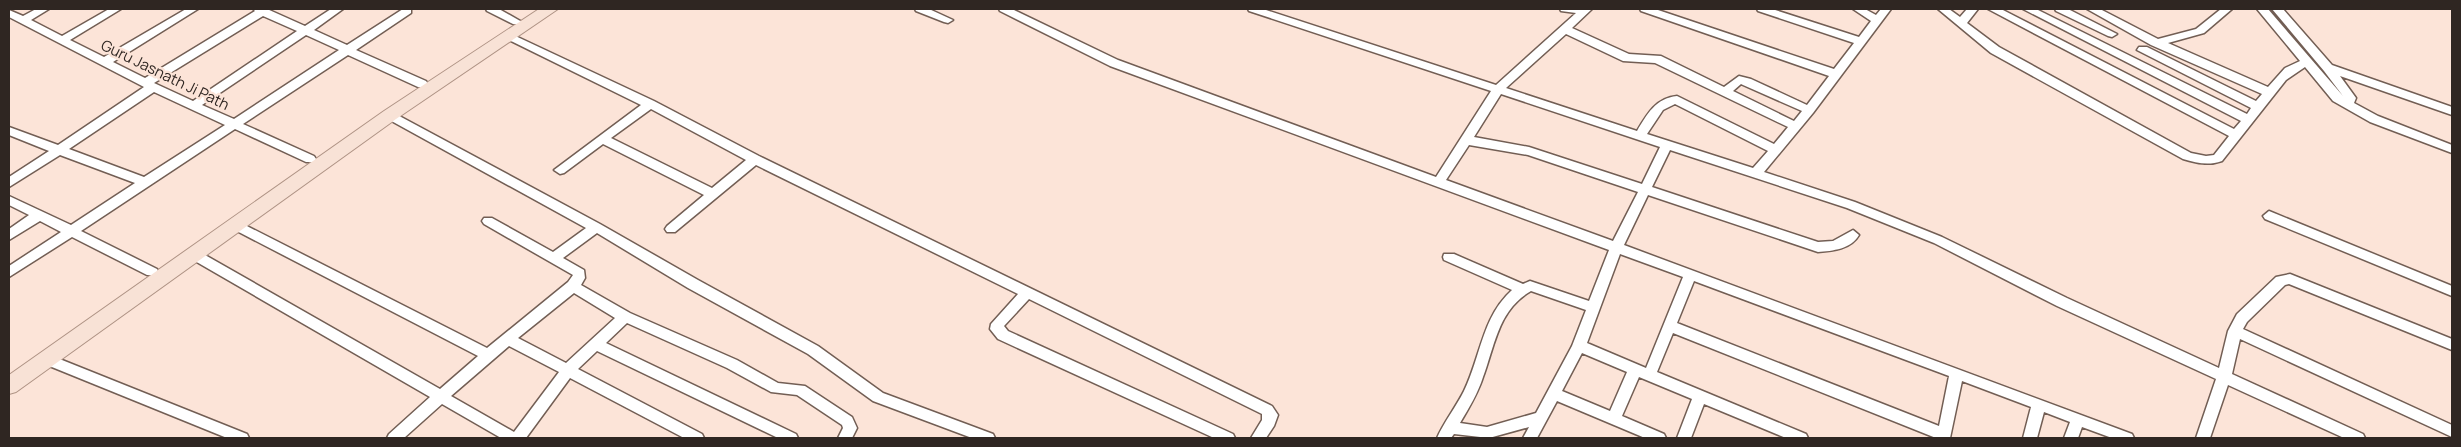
<svg xmlns="http://www.w3.org/2000/svg" width="2461" height="447" font-family="Manrope,sans-serif">
<style>
.lines{fill:none;stroke-linecap:round;stroke-linejoin:round}
.street-casing{stroke:#725e54;stroke-width:3}
.primary-casing{stroke:#af9385;stroke-width:2}
.street{fill:#fff;fill-rule:evenodd}
.primary{fill:#f8e2d6;fill-rule:evenodd}
.labels{text-anchor:middle;stroke-width:5;stroke-linejoin:round;paint-order:stroke}
.street-label{font-size:15px;fill:#2f2622;stroke:#fce4d8}
</style>
<rect width="100%" height="100%" fill="#fce4d8"/>
<g class="lines">
<defs>
<g id="street">
<path d="M36,9H49L31,20L62,36L109,9H121L70,40L104,57L186,9H198L113,62L145,78L255,11L253,9H267L305,26L331,9H343L314,30L347,45L403,9H411V13L356,50L426,81L428,84L426,87H418L348,55L243,124L314,156L316,159L314,162H306L235,129L81,231L157,269L158,272L157,275H147L72,237L9,277V266L61,232L40,221L9,240V229L29,215L9,205V196L71,225L135,183L60,155L9,187V177L49,151L9,135V127L58,145L144,87L9,17V10L23,16ZM263,16L297,31L193,101L154,83ZM306,35L339,50L234,119L202,105ZM154,92L225,125L144,177L69,149Z"/>
<polygon points="486,9 499,9 522,22 521,24 513,24 487,11"/>
<polygon points="915,9 929,9 953,20 948,23 944,22 916,11"/>
<path d="M999,9H1012L1118,60L1436,177L1491,91L1249,11L1248,9H1263L1496,85L1576,13L1561,11L1560,9H1592L1572,28L1629,54L1661,56L1724,87L1739,76L1751,79L1807,105L1829,76L1641,11L1640,9H1655L1834,69L1854,43L1758,11L1757,9H1772L1859,37L1871,21L1853,9H1865L1876,15L1881,9H1891L1813,113L1764,172L1855,202L1942,237L2067,298L2219,368L2228,331L2237,314L2276,277L2290,274L2295,276L2452,339V350L2289,284L2285,285L2247,322L2243,329L2452,425V437L2240,339L2232,374L2363,434L2365,438H2344L2228,385L2210,438H2196L2216,379L2057,306L1934,243L1847,208L1670,150L1652,187L1818,242L1833,241L1853,230L1859,235C1851,249 1833,251 1818,252L1648,195L1624,245L2132,434L2134,438H2112L2082,427L2078,438H2064L2070,422L2044,412L2037,438H2023L2031,407L1962,381L1950,438H1936L1673,333L1657,372L1806,434L1808,438H1786L1704,404L1691,438H1677L1692,399L1639,377L1622,416L1664,434L1666,438H1645L1557,401L1537,438H1523L1529,427L1489,438L1454,434L1451,438H1437C1444,422 1456,407 1464,391C1481,356 1482,317 1512,290L1444,260L1443,257L1444,254H1454L1523,284L1530,281L1589,301L1609,250L1110,66L1000,11ZM1566,34L1623,61L1655,63L1788,127L1774,144L1677,96C1656,98 1647,114 1637,131L1506,88ZM1741,84L1743,85L1802,111L1794,121L1733,91ZM1501,94L1660,147L1642,184L1529,147L1474,137ZM1675,104L1768,151L1753,168L1647,134L1663,110ZM1469,145L1528,155L1638,192L1613,241L1446,180ZM1620,254L1683,277L1646,368L1587,343ZM1694,281L1949,376L1939,426L1677,323ZM1531,291L1586,310L1572,346L1536,413L1487,427L1460,423C1469,408 1478,393 1483,377C1495,345 1498,310 1531,291ZM1582,353L1627,372L1610,411L1562,391Z"/>
<path d="M1938,9H1949L1960,17L1967,9H1978L1967,23L1999,47L2191,153L2206,156L2214,155L2229,136L1988,9H2001L2234,129L2241,121L2023,9H2036L2247,114L2251,108L2137,50L2139,47H2147L2256,101L2262,94L2151,45L2087,9H2100L2158,39L2196,29L2221,9H2232L2204,33L2168,43L2268,87L2285,68L2300,61L2257,9H2268L2343,96L2324,71L2272,9H2283L2332,65L2452,107V115L2340,76L2356,98L2354,103L2378,116L2452,145V153L2370,122L2333,101L2305,67L2286,80L2222,161C2208,166 2197,163 2183,159L1991,53Z"/>
<polygon points="2055,9 2068,9 2117,34 2112,37 2108,36 2056,11"/>
<path d="M509,33L654,101L759,156L1272,406L1278,415L1274,426L1266,438H1251L1262,420V414L1029,299L1004,326L1008,331L1233,434L1235,438H1214L998,339L990,329L991,324L1018,294L756,165L675,232H667L665,229L667,226L704,195L603,144L564,173L560,174L554,170L641,105L505,38L504,36L505,34ZM651,109L746,160L712,188L611,138Z"/>
<path d="M390,111L600,224L698,280L818,346L883,393L993,434L995,438H972L873,401L808,354L688,288L597,233L563,258L584,270L585,278L581,285L630,313L737,360L778,383L805,386L852,417L857,428L852,438H838L843,428L842,425L797,395L771,392L727,368L627,323L606,343L796,434L798,438H778L597,351L578,369L702,434L704,438H684L570,378L526,438H501L442,404L404,438H387L389,434L430,397L188,257L187,254L188,251H198L440,389L478,356L231,228L229,225L231,222H239L487,348L568,282L573,275L484,224L482,221L484,218H492L553,252L586,228L386,118L384,115L386,112ZM574,293L615,318L566,363L518,338ZM509,346L559,372L514,432L451,396Z"/>
<polygon points="2269,211 2452,286 2452,296 2265,219 2263,216"/>
<polygon points="47,354 247,434 249,438 227,438 42,363 40,359 42,355"/>
</g>
<polygon id="primary" points="539,9 558,9 396,119 16,392 9,394 9,375 384,111"/>
</defs>
<use href="#street" class="street-casing"/>
<use href="#primary" class="primary-casing"/>
<use href="#street" class="street"/>
<use href="#primary" class="primary"/>
</g>
<g class="labels">
<g class="street-label">
<text transform="translate(165 75) rotate(26)" y="5">Guru Jasnath Ji Path</text>
</g>
</g>
<rect width="2461" height="447" fill="none" stroke="#2f2622" stroke-width="20"/>
</svg>
